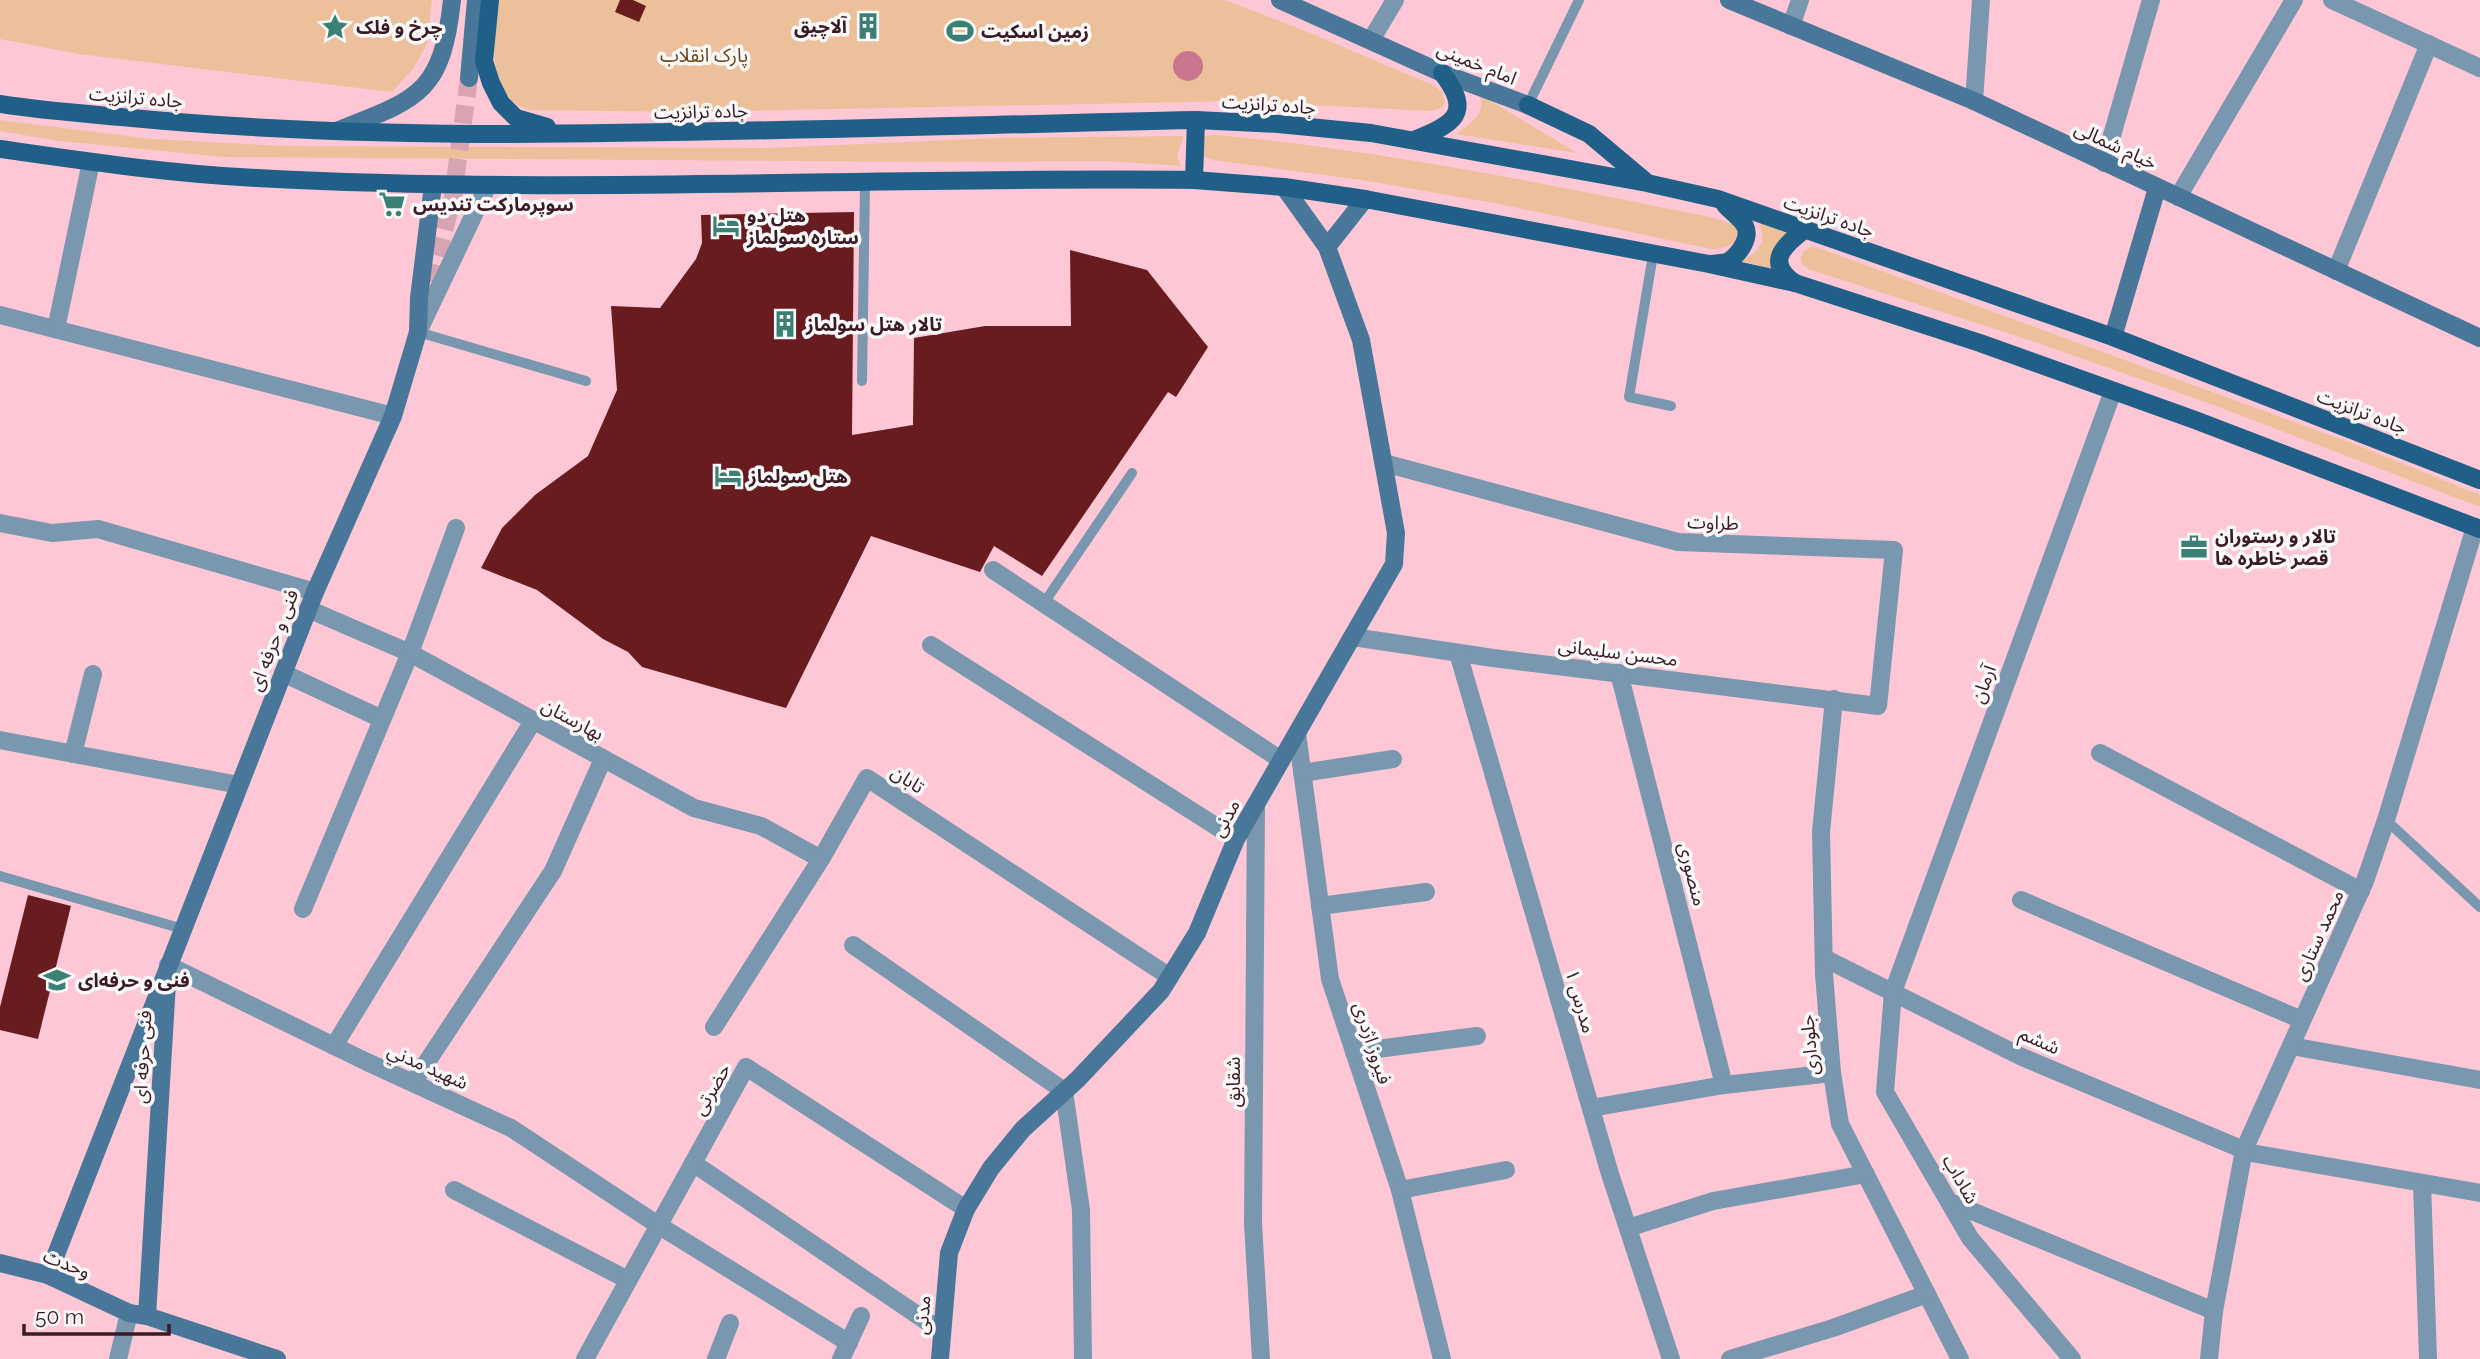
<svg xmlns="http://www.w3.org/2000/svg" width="2480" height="1359" font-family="Raleway,'Noto Sans Arabic',sans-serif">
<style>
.green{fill:#ebc09b}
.water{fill:#c9758e}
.building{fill:#691c20}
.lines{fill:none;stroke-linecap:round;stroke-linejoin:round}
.secondary-tunnel{stroke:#d7a4b2;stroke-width:18;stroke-dasharray:18 9;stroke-linecap:butt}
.lane{stroke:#7997ae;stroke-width:10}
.street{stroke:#7997ae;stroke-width:18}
.secondary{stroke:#487799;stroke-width:18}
.primary{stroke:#1f5f88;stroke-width:18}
.labels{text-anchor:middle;stroke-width:7;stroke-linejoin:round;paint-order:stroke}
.poi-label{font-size:19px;font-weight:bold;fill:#3b1a24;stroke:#f9f9f9;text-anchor:start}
.park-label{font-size:19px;fill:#6e4215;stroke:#f9f9f9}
.street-label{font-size:19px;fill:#3b1a24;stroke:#f9f9f9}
</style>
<rect width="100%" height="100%" fill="#fec7d5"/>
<g class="green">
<polygon points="0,0 432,0 427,44 413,69 392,92 79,54 0,39"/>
<path d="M496,0H1225L1303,30L1435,86L1442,92L1445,102L1441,108L1430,111L1236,101L687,112L530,110C485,98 494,35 496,0Z"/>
<path d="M1479,94L1577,153L1456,134C1470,125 1488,112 1479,94Z"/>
<polygon points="0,120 152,139 284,146 768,148 999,138 1184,136 1177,155 1181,166 1107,161 934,162 225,157 59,141 0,131"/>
<path d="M1216,135C1382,150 1546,184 1710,217L1736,225C1744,244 1725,249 1711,249L1499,204L1362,180L1213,160L1198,154L1199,140L1206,136Z"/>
<path d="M1760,222L1791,231C1775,240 1776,253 1777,270L1741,261L1756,252L1763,241Z"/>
<polygon points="1813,246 2357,445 2480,495 2480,507 2208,403 2029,340 1808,269 1802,264 1800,258 1804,251"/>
</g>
<circle class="water" cx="1188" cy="66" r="15"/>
<g class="building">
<polygon points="620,0 633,0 646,6 639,22 615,12"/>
<polygon points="854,212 852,435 913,425 914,338 985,326 1071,326 1070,250 1147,270 1208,347 1176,397 1168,392 1042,576 994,546 980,572 871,536 786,708 642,667 628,652 603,639 537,590 481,568 502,528 535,495 588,456 617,390 611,306 660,308 696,259 702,243 701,215"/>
<polygon points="28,895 71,906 38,1039 0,1030 0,1007"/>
</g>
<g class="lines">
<polyline class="secondary-tunnel" points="424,308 453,196 469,78"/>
<g class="lane">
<polyline points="1528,105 1579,0"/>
<polyline points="1653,255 1629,397 1671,406"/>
<polyline points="418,332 586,381"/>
<polyline points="862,381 865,183"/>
<polyline points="1044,603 1132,473"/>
<polyline points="2386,820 2480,907"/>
<polyline points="0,876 183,929"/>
</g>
<g class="street">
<polyline points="2332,0 2480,68"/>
<polyline points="1791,26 1800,0"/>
<polyline points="1371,40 1395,0"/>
<polyline points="1974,101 1981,0"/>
<polyline points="2104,163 2151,0"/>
<polyline points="2178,197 2294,0"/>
<polyline points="2336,271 2429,44"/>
<polyline points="0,315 393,416"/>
<polyline points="56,329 91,162"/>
<polyline points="418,332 488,185"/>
<polyline points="0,523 52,533 98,529 315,592"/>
<polyline points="993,570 1281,760"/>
<polyline points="308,609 410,653 694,808 761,826 821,859"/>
<polyline points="1353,637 1493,658 1878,706 1894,550 1678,542 1384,463"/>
<polyline points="931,645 1236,839"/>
<polyline points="1458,653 1610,1174 1671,1359"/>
<polyline points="283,673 382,719"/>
<polyline points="1619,673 1724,1085"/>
<polyline points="1834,699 1821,832 1824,974 1832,1073 1840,1124 1960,1359"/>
<polyline points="1297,733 1330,979 1400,1190 1442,1359"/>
<polyline points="0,740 239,785"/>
<polyline points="2100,753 2361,891"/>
<polyline points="73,754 93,674"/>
<polyline points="1302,773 1393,759"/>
<polyline points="1256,804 1253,1224 1261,1359"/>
<polyline points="2021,900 2302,1020"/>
<polyline points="1320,906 1426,892"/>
<polyline points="303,909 410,653 456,528"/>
<polyline points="853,945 1064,1091 1081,1210 1083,1359"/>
<polyline points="1824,958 2022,1057 2251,1153 2480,1193"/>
<polyline points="168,965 367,1062 511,1128 658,1225 849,1343"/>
<polyline points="714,1027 821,859 867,778 1170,977"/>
<polyline points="334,1046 533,721"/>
<polyline points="2291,1046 2480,1080"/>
<polyline points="1354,1052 1477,1036"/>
<polyline points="413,1083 553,871 603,759"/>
<polyline points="1591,1108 1724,1085 1832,1073"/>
<polyline points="693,1163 941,1331"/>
<polyline points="2422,1183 2428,1359"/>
<polyline points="454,1190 628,1280"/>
<polyline points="1400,1190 1506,1170"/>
<polyline points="1950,1202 2214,1311"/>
<polyline points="1628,1228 1713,1201 1866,1174"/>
<polyline points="118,1359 129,1313"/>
<polyline points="585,1359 746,1067 966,1209"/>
<polyline points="716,1359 730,1323"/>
<polyline points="841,1359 861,1316"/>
<polyline points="1730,1359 1833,1328 1927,1294"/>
<polyline points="2072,1359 1970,1238 1885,1092 1893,992 2113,391"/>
<polyline points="2209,1359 2214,1311 2244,1150 2365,881 2386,820 2475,527"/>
</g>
<g class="secondary">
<polyline points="1280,0 1442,73 1528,105"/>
<polyline points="1729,0 1974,101 2480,338"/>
<polyline points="469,78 476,0"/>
<path d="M336,131C418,99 442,94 452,0"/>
<polyline points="1327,247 1365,199"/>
<polyline points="2113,337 2157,188"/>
<polyline points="0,1263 48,1275 129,1313 147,1316 277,1359"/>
<polyline points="48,1275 315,592 393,416 418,332 419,298 433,185"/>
<polyline points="147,1316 167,983"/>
<polyline points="940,1359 949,1253 966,1209 991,1168 1023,1129 1078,1079 1161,991 1197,933 1236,839 1394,564 1396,533 1361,340 1327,247 1284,187"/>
</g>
<g class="primary">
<polyline points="490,0 484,61 491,83 501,103 516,118 547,127"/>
<path d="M0,104C44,111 88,114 132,118C258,130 384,134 510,134C739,133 968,125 1196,120L1278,124L1371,133L1647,183L1718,199L2113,337L2480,480"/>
<polyline points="1528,105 1589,134 1645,181"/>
<path d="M1414,140C1453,124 1474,114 1442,73"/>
<path d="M0,149C85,161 171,174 257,178C569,195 882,176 1194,180L1284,187L1365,199L1709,264L1795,283L1980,343L2195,420L2480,529"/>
<polyline points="1194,180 1196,120"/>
<path d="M1712,264C1718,263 1725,263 1729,261C1739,254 1751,238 1745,226C1741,218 1731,212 1725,205"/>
<path d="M1795,283C1765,263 1783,246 1804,230"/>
</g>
</g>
<defs>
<symbol id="building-bare" viewBox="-9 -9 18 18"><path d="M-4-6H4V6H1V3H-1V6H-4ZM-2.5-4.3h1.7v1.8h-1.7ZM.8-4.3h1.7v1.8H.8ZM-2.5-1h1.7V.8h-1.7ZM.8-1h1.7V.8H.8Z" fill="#3b8075" stroke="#f9f9f9" stroke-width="2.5" paint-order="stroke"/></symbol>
<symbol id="sight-bare" viewBox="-9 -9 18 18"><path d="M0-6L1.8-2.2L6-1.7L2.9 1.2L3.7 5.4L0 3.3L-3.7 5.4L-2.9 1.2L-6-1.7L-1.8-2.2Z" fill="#3b8075" stroke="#f9f9f9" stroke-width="2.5" paint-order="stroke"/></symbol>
<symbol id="stadium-bare" viewBox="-9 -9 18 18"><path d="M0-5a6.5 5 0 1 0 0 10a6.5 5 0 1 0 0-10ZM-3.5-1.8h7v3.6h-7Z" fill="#3b8075" stroke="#f9f9f9" stroke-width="2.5" paint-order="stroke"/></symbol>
<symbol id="supermarket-bare" viewBox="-9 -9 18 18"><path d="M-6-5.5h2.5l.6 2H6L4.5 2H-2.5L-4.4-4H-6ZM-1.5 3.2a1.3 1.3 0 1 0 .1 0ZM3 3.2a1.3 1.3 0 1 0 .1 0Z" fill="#3b8075" stroke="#f9f9f9" stroke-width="2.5" paint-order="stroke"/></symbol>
<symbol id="hotel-bare" viewBox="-9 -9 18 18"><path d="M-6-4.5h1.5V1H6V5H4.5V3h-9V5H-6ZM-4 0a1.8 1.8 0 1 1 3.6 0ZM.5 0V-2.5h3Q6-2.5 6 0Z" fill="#3b8075" stroke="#f9f9f9" stroke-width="2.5" paint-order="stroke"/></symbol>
<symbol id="office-bare" viewBox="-9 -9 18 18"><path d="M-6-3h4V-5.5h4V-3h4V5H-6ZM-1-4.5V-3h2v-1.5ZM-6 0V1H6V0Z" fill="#3b8075" stroke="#f9f9f9" stroke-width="2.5" paint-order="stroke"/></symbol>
<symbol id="university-bare" viewBox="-9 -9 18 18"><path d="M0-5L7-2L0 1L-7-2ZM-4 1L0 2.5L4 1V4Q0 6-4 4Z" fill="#3b8075" stroke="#f9f9f9" stroke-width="2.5" paint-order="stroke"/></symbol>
</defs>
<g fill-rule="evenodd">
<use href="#building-bare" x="849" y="7" width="38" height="38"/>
<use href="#sight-bare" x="316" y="8" width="38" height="38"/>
<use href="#stadium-bare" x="941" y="12" width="38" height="38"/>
<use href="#supermarket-bare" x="373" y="185" width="38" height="38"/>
<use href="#hotel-bare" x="707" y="207" width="38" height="38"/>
<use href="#building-bare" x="766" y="305" width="38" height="38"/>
<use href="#hotel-bare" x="709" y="457" width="38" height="38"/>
<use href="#office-bare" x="2175" y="528" width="38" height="38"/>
<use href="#university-bare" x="38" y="961" width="38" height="38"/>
</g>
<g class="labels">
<g class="poi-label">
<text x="847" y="33" text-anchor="end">آلاچیق</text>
<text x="356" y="34">چرخ و فلک</text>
<text x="981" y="38">زمین اسکیت</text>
<text x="413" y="211">سوپرمارکت تندیس</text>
<text x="747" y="222">هتل دو<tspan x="747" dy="22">ستاره سولماز</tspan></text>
<text x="806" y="331">تالار هتل سولماز</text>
<text x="749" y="483">هتل سولماز</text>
<text x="2215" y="543">تالار و رستوران<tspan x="2215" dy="22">قصر خاطره ها</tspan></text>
<text x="78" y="987">فنی و حرفه‌ای</text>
</g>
<g class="park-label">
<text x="704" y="62">پارک انقلاب</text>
</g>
<g class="street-label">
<text transform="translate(1477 63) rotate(22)" y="7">امام خمینی</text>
<text transform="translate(136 97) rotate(5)" y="7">جاده ترانزیت</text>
<text transform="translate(1269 104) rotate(4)" y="7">جاده ترانزیت</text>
<text transform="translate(701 111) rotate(-1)" y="7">جاده ترانزیت</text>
<text transform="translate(2116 145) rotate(25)" y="7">خیام شمالی</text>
<text transform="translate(1829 216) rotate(19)" y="7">جاده ترانزیت</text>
<text transform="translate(2362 411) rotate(21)" y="7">جاده ترانزیت</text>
<text transform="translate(1713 522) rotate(2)" y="7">طراوت</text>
<text transform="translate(273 640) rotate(-69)" y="7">فنی و حرفه ای</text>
<text transform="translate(1618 652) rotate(7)" y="7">محسن سلیمانی</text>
<text transform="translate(1983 684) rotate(-70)" y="7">آرمان</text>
<text transform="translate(573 719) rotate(28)" y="7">بهارستان</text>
<text transform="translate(908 779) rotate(33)" y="7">تابان</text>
<text transform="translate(1225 818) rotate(-62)" y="7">مدنی</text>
<text transform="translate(1693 874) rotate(76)" y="7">منصوری</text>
<text transform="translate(2318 935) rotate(-66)" y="7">محمد ستاری</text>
<text transform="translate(1581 1001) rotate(74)" y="7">مدرس ۱</text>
<text transform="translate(2040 1040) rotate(24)" y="7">ششم</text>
<text transform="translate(1373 1043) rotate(72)" y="7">فیروز اژدری</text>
<text transform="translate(1809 1045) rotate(-95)" y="7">جلوداری</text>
<text transform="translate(142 1057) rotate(-87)" y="7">فنی حرفه ای</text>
<text transform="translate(428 1066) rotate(24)" y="7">شهيد مدني</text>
<text transform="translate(1233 1082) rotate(-90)" y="7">شقایق</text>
<text transform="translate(711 1089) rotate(-60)" y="7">حضرتی</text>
<text transform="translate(1961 1179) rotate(60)" y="7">شاداب</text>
<text transform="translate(67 1263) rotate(22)" y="7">وحدت</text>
<text transform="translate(922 1315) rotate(-85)" y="7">مدنی</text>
</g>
</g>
<path d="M24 1324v10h145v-10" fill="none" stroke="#3b1a24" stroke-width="3.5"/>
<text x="35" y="1324" font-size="21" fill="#3b1a24" stroke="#f9f9f9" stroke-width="5" paint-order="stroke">50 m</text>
</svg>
